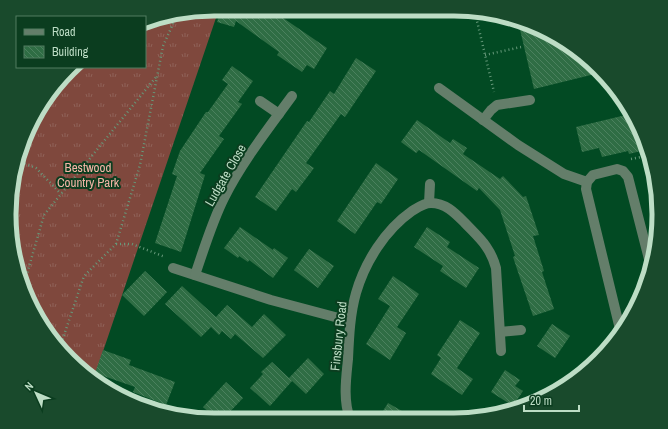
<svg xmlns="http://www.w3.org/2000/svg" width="668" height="429" font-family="'Archivo Narrow',sans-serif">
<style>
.grass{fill:url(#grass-tufts)}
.building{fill:url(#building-back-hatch)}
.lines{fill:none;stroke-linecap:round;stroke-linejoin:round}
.path{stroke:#66997a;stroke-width:2.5;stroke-dasharray:1 3;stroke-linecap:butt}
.minor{stroke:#647e6a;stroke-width:10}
.labels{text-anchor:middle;stroke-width:4;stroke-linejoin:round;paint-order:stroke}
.park-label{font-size:13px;fill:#f4b5a7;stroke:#0b3d1f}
.street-label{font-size:13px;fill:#bdddc5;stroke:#0b3d1f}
.rim{fill:none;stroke:#bdddc5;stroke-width:5}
</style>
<defs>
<pattern id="grass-tufts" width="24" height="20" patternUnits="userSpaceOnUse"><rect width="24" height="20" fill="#7f483d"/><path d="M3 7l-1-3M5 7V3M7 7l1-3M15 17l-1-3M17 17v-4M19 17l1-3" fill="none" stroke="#8f6258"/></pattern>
<pattern id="building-back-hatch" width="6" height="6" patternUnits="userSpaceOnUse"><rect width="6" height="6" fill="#2f6d44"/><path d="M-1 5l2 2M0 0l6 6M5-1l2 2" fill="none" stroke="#4b815e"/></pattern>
</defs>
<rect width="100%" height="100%" fill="#024a23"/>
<polygon class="grass" points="214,9 219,9 94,378 79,369 44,328 16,267 9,201 20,148 52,89 75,67 145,67 145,22 149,20"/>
<g class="building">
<polygon points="219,9 270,9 327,48 314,69 307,65 302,72 277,55 279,52 236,21 234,27 217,22 221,10"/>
<polygon points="518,21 532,25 589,60 599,73 534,89"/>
<polygon points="356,58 376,71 345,117 341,114 306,163 314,168 296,192 292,189 276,211 255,197 307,121 309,122 330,91 334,94"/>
<polygon points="232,66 253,81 238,102 242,104 219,136 224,139 200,173 205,175 181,252 155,243 177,176 172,174 180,151 206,112 208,112 228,84 222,80"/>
<polygon points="630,114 638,123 645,150 629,154 628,151 602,157 599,148 582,152 576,127"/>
<polygon points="417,120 450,143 453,139 467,148 463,154 500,179 503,176 523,197 526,196 539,235 533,236 544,271 542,272 554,309 533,316 519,275 513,257 515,256 500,210 479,188 477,191 419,150 416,153 401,142"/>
<polygon points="376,163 398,179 381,204 377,202 355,234 337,221"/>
<polygon points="240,227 273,250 274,248 288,258 273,278 249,260 248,262 239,256 238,258 224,248"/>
<polygon points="427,227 450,242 447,247 479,268 466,288 440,271 443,266 414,247"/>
<polygon points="309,249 334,266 318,288 294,270"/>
<polygon points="145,271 167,292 144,316 122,295"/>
<polygon points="393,276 419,294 397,327 406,333 390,360 366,344 390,306 378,299"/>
<polygon points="182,286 216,317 227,305 252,327 264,314 286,335 263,358 235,334 231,339 222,331 219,335 211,327 201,337 165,304"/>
<polygon points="460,320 480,333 457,368 473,379 462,395 431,374 441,358 437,355"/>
<polygon points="552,324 570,336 555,358 537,346"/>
<polygon points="103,350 131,360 129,365 175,382 166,405 133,392 135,387 95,373"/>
<polygon points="308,358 324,374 306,394 292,381 270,406 250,388 263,374 261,372 272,362 289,378"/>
<polygon points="505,370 520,380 515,386 523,391 513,406 491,392"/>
<polygon points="226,382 243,398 224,418 216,418 203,407"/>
<polygon points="388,403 416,419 378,419"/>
</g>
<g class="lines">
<g class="path">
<polyline points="480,11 476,17 494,92"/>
<polyline points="485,55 521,47"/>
<polyline points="631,159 646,156"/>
<polyline points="17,161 36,168 61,194"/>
<polyline points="116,244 132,244 165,257"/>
<polyline points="24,284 44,215 156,77"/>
<polyline points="60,347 84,276 116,244 140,165 163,46 177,15"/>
<polyline points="542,396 545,398"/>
</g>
<g class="minor">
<polyline points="439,88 518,145 564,174 587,182"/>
<polyline points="260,101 279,114"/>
<polyline points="483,120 491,110 497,105 530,100"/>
<polyline points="429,203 430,184"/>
<polyline points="173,268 271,300 350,321"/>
<path d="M195,275C204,249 212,222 224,198C242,162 268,129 292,96"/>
<polyline points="620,329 586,189 587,182 593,175 617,169 623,171 628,177 650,263"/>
<polyline points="500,332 521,330"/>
<path d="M350,419C343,400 346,379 348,359C349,337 350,314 356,293C365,262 385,230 412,211C417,208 424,203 431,203C445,203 454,212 464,222C479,238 490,246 496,268L501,351"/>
</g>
</g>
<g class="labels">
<g class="park-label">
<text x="88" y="172">Bestwood<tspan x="88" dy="15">Country Park</tspan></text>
</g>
<g class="street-label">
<text transform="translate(225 175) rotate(-60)" y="5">Ludgate Close</text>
<text transform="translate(338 336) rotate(-84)" y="5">Finsbury Road</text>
</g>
</g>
<path d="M0 0H668V429H0ZM214 16H454A198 198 0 0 1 652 214V215A198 198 0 0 1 454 413H214A198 198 0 0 1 16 215V214A198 198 0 0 1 214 16Z" fill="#194a2c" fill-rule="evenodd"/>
<path class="rim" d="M214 16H454A198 198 0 0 1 652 214V215A198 198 0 0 1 454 413H214A198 198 0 0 1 16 215V214A198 198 0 0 1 214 16Z"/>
<rect x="16" y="16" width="130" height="52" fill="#0b3d1f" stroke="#527d61"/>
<rect x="24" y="29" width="20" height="6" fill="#647e6a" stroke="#527d61"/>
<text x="52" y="36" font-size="12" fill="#bdddc5">Road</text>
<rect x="24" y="46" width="20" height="12" fill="url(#building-back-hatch)" stroke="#527d61"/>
<text x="52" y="56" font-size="12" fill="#bdddc5">Building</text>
<g transform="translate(36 393) rotate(314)" stroke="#0b3d1f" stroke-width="3" paint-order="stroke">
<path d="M0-3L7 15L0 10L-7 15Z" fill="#bdddc5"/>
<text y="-6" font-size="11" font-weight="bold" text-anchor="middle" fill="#bdddc5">N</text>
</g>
<path d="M524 405v6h55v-6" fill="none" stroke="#bdddc5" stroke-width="2"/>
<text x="530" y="405" font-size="12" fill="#bdddc5" stroke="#0b3d1f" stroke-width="3" paint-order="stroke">20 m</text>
</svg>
